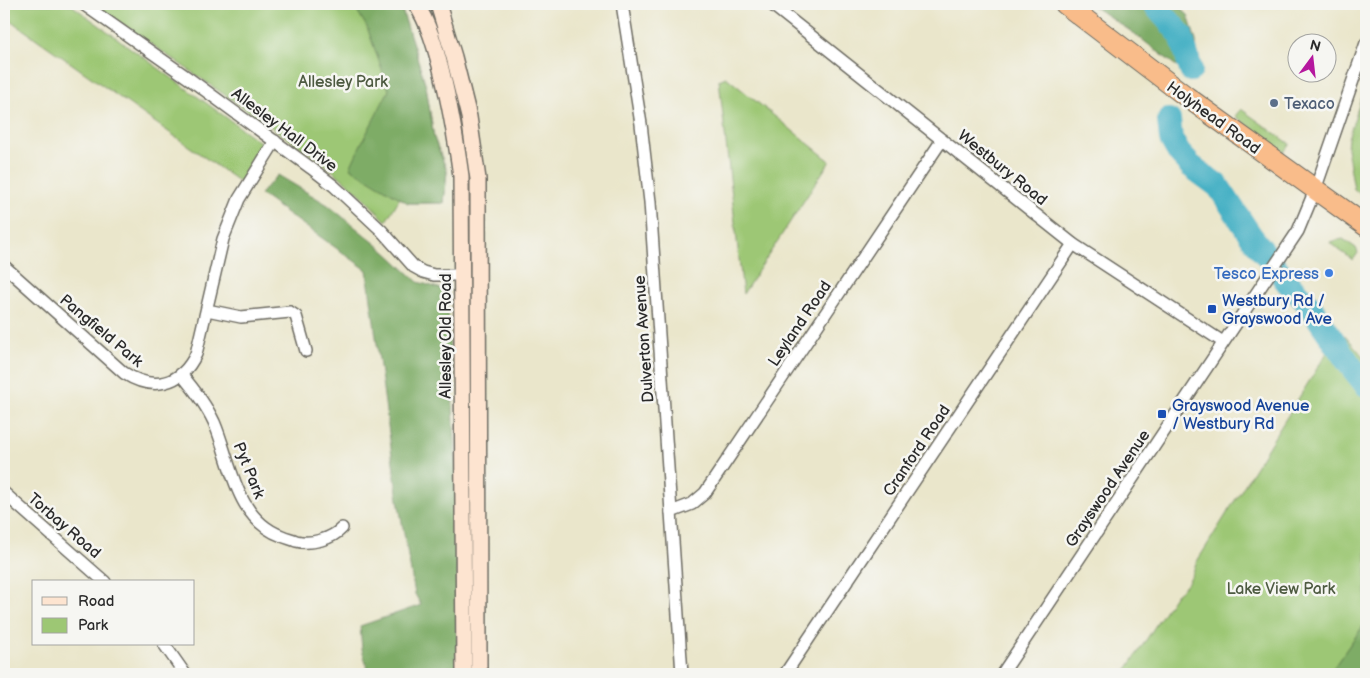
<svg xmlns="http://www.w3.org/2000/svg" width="1370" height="678" font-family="'Balsamiq Sans',sans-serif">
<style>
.green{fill:#9dc774;stroke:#647950}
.forest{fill:#7eac66;stroke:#546c48}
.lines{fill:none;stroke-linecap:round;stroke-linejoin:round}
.river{stroke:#47b1c5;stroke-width:24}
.street-casing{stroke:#6e6c63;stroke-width:14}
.secondary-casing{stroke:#6e6c63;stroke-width:18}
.highway-casing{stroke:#6e6c63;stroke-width:22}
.street{stroke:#fff;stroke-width:11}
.secondary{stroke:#fde4d0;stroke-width:15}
.highway{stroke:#f9bc8a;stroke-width:20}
.service-dot{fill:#5c6f8a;stroke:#f6f6f2;stroke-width:2}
.shop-dot{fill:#3f7fe0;stroke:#f6f6f2;stroke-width:2}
.transit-dot{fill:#1a4fb4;stroke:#f6f6f2;stroke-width:2}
.labels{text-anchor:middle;stroke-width:5;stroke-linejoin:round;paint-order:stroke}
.park-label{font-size:16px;fill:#4d5a41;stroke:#f6f6f2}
.service-label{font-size:16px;fill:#4e5e75;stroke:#f6f6f2;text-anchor:start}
.street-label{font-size:16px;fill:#2b2b2b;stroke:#f6f6f2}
.shop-label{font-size:16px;fill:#366cbe;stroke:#f6f6f2;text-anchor:end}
.transit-label{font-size:16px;fill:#164399;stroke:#f6f6f2;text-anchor:start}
</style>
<rect width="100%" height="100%" fill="#f6f6f2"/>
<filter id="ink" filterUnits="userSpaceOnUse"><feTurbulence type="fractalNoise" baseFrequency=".02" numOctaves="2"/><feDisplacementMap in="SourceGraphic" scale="10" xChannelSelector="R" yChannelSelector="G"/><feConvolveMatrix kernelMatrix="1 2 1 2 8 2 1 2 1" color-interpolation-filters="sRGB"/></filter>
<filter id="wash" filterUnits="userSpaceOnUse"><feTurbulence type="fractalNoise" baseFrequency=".0096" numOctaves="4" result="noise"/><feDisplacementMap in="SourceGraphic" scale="20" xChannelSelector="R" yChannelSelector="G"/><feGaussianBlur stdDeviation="1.12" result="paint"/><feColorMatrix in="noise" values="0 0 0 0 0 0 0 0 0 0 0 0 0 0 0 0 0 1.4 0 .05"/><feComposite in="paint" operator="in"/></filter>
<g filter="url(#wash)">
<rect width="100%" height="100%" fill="#eae6cb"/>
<g class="green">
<polygon points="4,4 70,4 264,145 241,183 4,16"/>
<polygon points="93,4 395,4 402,10 426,86 434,138 447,171 444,203 408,203 400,198 386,221 359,193 322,162"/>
<polygon points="726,77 830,161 743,294 719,80"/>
<polygon points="1366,95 1366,198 1354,189 1347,148 1348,138 1361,99"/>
<polygon points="1241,109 1290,144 1284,152 1235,116"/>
<polygon points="1343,239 1356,248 1358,253 1353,260 1331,244 1330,242"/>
<path d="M1345,335L1366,360V622L1329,674H1124L1176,594C1188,585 1192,577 1196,563L1328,351Z"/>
</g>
<g class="forest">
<polygon points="353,4 395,4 402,10 426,86 434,138 447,171 444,203 408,203 350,168 361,144 389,90 367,27"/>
<polygon points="1090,4 1176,4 1188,15 1196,41 1197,67 1175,65 1135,34"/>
<polygon points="278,175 328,205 387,253 418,282 442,289 447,298 457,478 458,674 369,674 362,649 360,626 421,605 415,594 398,500 367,270 260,194"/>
<polygon points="1366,622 1366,674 1329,674"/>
</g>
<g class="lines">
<g class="river">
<polyline points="1154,4 1181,35 1191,70"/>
<polyline points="1169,120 1171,139 1179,153 1191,166 1218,186 1251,236 1288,283 1310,306 1350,365 1366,385"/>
</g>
</g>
</g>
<g filter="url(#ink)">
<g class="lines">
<defs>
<g id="street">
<polyline points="83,4 191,80 311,168 334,186 381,230 414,267 423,272 434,275 462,275"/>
<polyline points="622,4 641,124 650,202 682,674"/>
<polyline points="771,4 1073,244 1223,342"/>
<path d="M4,266L124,373C152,391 181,386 196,354L223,239L239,199L275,141"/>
<polyline points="207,310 241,317 290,312 296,316 306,351"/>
<path d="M181,374C193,388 206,405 214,422C231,461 235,519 282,536C286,538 292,539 296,541C311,545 332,539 342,528"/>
<polyline points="4,493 105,582"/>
<polyline points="671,512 692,504 705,493 942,140"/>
<polyline points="164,644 185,674"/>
<polyline points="785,674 1073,244"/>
<polyline points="1002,674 1298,231 1315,190 1366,43"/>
</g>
<g id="secondary">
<path d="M416,4C429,24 435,47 441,69C450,105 456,140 461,176L464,674"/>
<polyline points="438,4 454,57 469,117 478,179 479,674"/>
</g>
<polyline id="highway" points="1065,4 1187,97 1366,226"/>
</defs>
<use href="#street" class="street-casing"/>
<use href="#secondary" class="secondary-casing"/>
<use href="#highway" class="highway-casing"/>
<use href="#street" class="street"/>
<use href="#secondary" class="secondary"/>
<use href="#highway" class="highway"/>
</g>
</g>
<circle class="service-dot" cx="1274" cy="103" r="5"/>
<circle class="shop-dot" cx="1329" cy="273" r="5"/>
<g class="transit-dot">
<rect x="1207" y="304" width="10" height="10" rx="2.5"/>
<rect x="1157" y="409" width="10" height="10" rx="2.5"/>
</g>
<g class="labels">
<g class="park-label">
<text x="343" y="87">Allesley Park</text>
<text x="1281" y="594">Lake View Park</text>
</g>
<g class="service-label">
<text x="1284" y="109">Texaco</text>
</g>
<g class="street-label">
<text transform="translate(1214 117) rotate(36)" y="6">Holyhead Road</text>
<text transform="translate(285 129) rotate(37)" y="6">Allesley Hall Drive</text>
<text transform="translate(1003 167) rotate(39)" y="6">Westbury Road</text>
<text transform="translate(799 323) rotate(-56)" y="6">Leyland Road</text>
<text transform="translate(102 330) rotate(40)" y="6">Pangfield Park</text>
<text transform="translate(445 336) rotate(-90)" y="6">Allesley Old Road</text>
<text transform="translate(643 339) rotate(-94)" y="6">Dulverton Avenue</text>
<text transform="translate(916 450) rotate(-56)" y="6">Cranford Road</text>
<text transform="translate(250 470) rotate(68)" y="6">Pyt Park</text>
<text transform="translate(1107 488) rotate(-56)" y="6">Grayswood Avenue</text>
<text transform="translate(65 525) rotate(41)" y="6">Torbay Road</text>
</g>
<g class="shop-label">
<text x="1319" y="279">Tesco Express</text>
</g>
<g class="transit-label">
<text x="1222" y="306">Westbury Rd /<tspan x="1222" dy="18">Grayswood Ave</tspan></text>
<text x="1172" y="411">Grayswood Avenue<tspan x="1172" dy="18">/ Westbury Rd</tspan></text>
</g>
</g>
<rect width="1370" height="678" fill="none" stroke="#f6f6f2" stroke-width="20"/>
<rect x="32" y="580" width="162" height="65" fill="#f6f6f2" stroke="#a5a5a2"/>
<rect x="42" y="597" width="25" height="8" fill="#fde4d0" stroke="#a5a5a2"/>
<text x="78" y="606" font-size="15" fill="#2b2b2b">Road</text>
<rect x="42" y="618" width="25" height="15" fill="#9dc774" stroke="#a5a5a2"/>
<text x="78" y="630" font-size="15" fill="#2b2b2b">Park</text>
<g transform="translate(1312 58) rotate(15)"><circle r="24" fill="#f6f6f2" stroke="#a5a5a2"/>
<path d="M0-4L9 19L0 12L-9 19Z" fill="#b5179e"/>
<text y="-8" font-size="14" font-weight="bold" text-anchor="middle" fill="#2b2b2b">N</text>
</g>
</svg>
